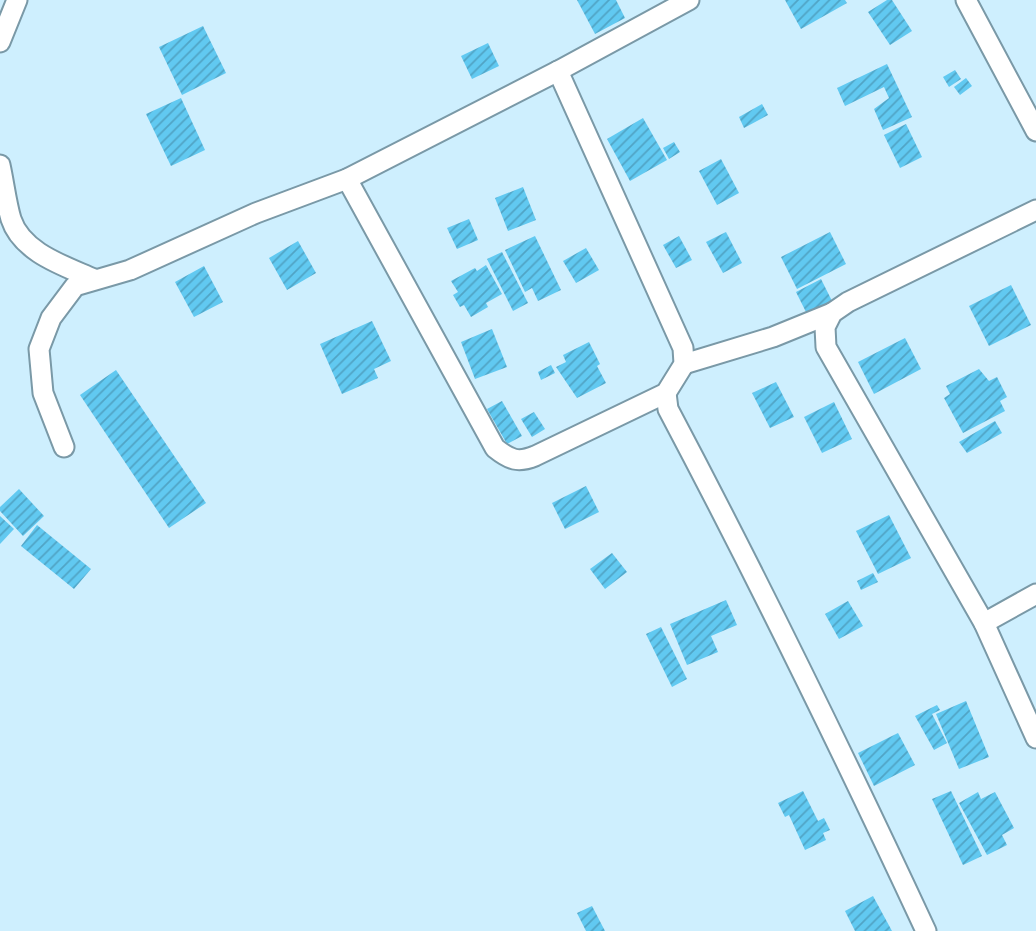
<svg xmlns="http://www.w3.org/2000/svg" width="1036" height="931" font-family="Rubik,sans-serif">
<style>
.building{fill:url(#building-hatch)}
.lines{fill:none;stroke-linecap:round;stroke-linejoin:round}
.minor-casing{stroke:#7a99a7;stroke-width:23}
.minor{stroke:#fff;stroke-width:19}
</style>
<defs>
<pattern id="building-hatch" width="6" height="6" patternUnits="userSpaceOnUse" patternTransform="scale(1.75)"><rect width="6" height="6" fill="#61c9f1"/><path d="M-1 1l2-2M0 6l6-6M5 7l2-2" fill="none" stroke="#50a4c5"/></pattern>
</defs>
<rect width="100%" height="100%" fill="#ceeffe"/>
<g class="building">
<polygon points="577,0 616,0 625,18 595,34"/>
<polygon points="785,0 845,0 847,3 801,29"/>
<polygon points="887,0 892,0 912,31 890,45 868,12"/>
<polygon points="203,26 226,73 182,95 159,47"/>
<polygon points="488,43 499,66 472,79 461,56"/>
<polygon points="887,64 912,117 883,130 874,109 889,98 884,87 845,106 837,88"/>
<polygon points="955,70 961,79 949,87 943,77"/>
<polygon points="966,78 972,86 960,95 954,87"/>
<polygon points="181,98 205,150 171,166 146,114"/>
<polygon points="762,104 768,115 744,128 739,117"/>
<polygon points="643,118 667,160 630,181 607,139"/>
<polygon points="906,124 922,157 900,168 884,135"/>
<polygon points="674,142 680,152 669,159 663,148"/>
<polygon points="721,159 739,193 717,205 699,171"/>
<polygon points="523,187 536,220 508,231 495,198"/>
<polygon points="469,219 478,240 457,249 447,228"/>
<polygon points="726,232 742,263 723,273 706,242"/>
<polygon points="830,232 846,264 797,289 781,257"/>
<polygon points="535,236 561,290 538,301 532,288 525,292 505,250"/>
<polygon points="679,236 692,260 676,268 663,245"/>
<polygon points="298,241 316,273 287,290 269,258"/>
<polygon points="586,248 599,270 576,283 563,261"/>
<polygon points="502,252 528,303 513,311 487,259"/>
<polygon points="486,265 502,294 486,303 488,307 471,317 464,305 460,307 453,295 458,292 451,281 475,268 477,271"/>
<polygon points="204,266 223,302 194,317 175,282"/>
<polygon points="821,279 832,301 807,314 796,292"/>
<polygon points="1011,285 1031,325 989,346 969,306"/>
<polygon points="372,321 391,361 374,369 378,378 342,394 320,344"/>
<polygon points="492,329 507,367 475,379 461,342"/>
<polygon points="905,338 921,369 874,394 858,362"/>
<polygon points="589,342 600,364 597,366 606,383 577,398 556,367 566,362 563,355"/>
<polygon points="551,365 555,373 541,380 538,372"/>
<polygon points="979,369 989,381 997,377 1007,397 1000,401 1005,411 963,433 944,398 950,394 946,386"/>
<polygon points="116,370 206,503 169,528 80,395"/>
<polygon points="776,382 794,417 770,428 752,393"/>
<polygon points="502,401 522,436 507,444 487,409"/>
<polygon points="834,402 852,439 822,453 804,417"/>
<polygon points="534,412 545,429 532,437 521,419"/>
<polygon points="995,421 1002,433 967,453 959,442"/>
<polygon points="586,486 599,512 565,529 552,503"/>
<polygon points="19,489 44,516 23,536 0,511 0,507"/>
<polygon points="889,515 911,558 878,574 856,531"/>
<polygon points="0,516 14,529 0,544"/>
<polygon points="37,525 91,569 74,589 21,546"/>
<polygon points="612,553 627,572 605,589 590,569"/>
<polygon points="873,573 878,582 861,590 857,581"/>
<polygon points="726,600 737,625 711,636 718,652 687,665 670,624"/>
<polygon points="848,601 863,626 839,639 825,614"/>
<polygon points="661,627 687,679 672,687 646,634"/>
<polygon points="966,701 989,757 959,769 936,714"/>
<polygon points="937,705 940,710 932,714 947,743 934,750 915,716"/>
<polygon points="898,733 915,765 874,786 858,753"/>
<polygon points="803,791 818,821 824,818 830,830 823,833 826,840 805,850 789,815 785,817 778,803"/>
<polygon points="951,791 982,856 963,865 932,799"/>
<polygon points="978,792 981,799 995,792 1014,828 1002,835 1007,845 987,855 959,803"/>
<polygon points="873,896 892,931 855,931 845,911"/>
<polygon points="592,906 605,931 586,931 577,913"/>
</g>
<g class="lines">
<defs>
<g id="minor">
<polyline points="966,0 1036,131"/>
<polyline points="0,42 17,0"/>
<path d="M0,165C4,183 6,202 11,219C22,253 65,266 94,279"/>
<path d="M347,179L495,448C510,460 518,463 535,456L666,393L684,364L683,348L558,71"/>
<polyline points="1036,210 848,302 832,313 825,327 826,347 984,623 1036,738"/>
<polyline points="684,364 773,337 832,313"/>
<path d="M666,393L668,409C759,581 844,755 926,931"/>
<polyline points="64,447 43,393 39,349 51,318 75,286 130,270 256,213 347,179 558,71 689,0"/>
<polyline points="984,623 1036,594"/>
</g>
</defs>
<use href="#minor" class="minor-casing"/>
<use href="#minor" class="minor"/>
</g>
</svg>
